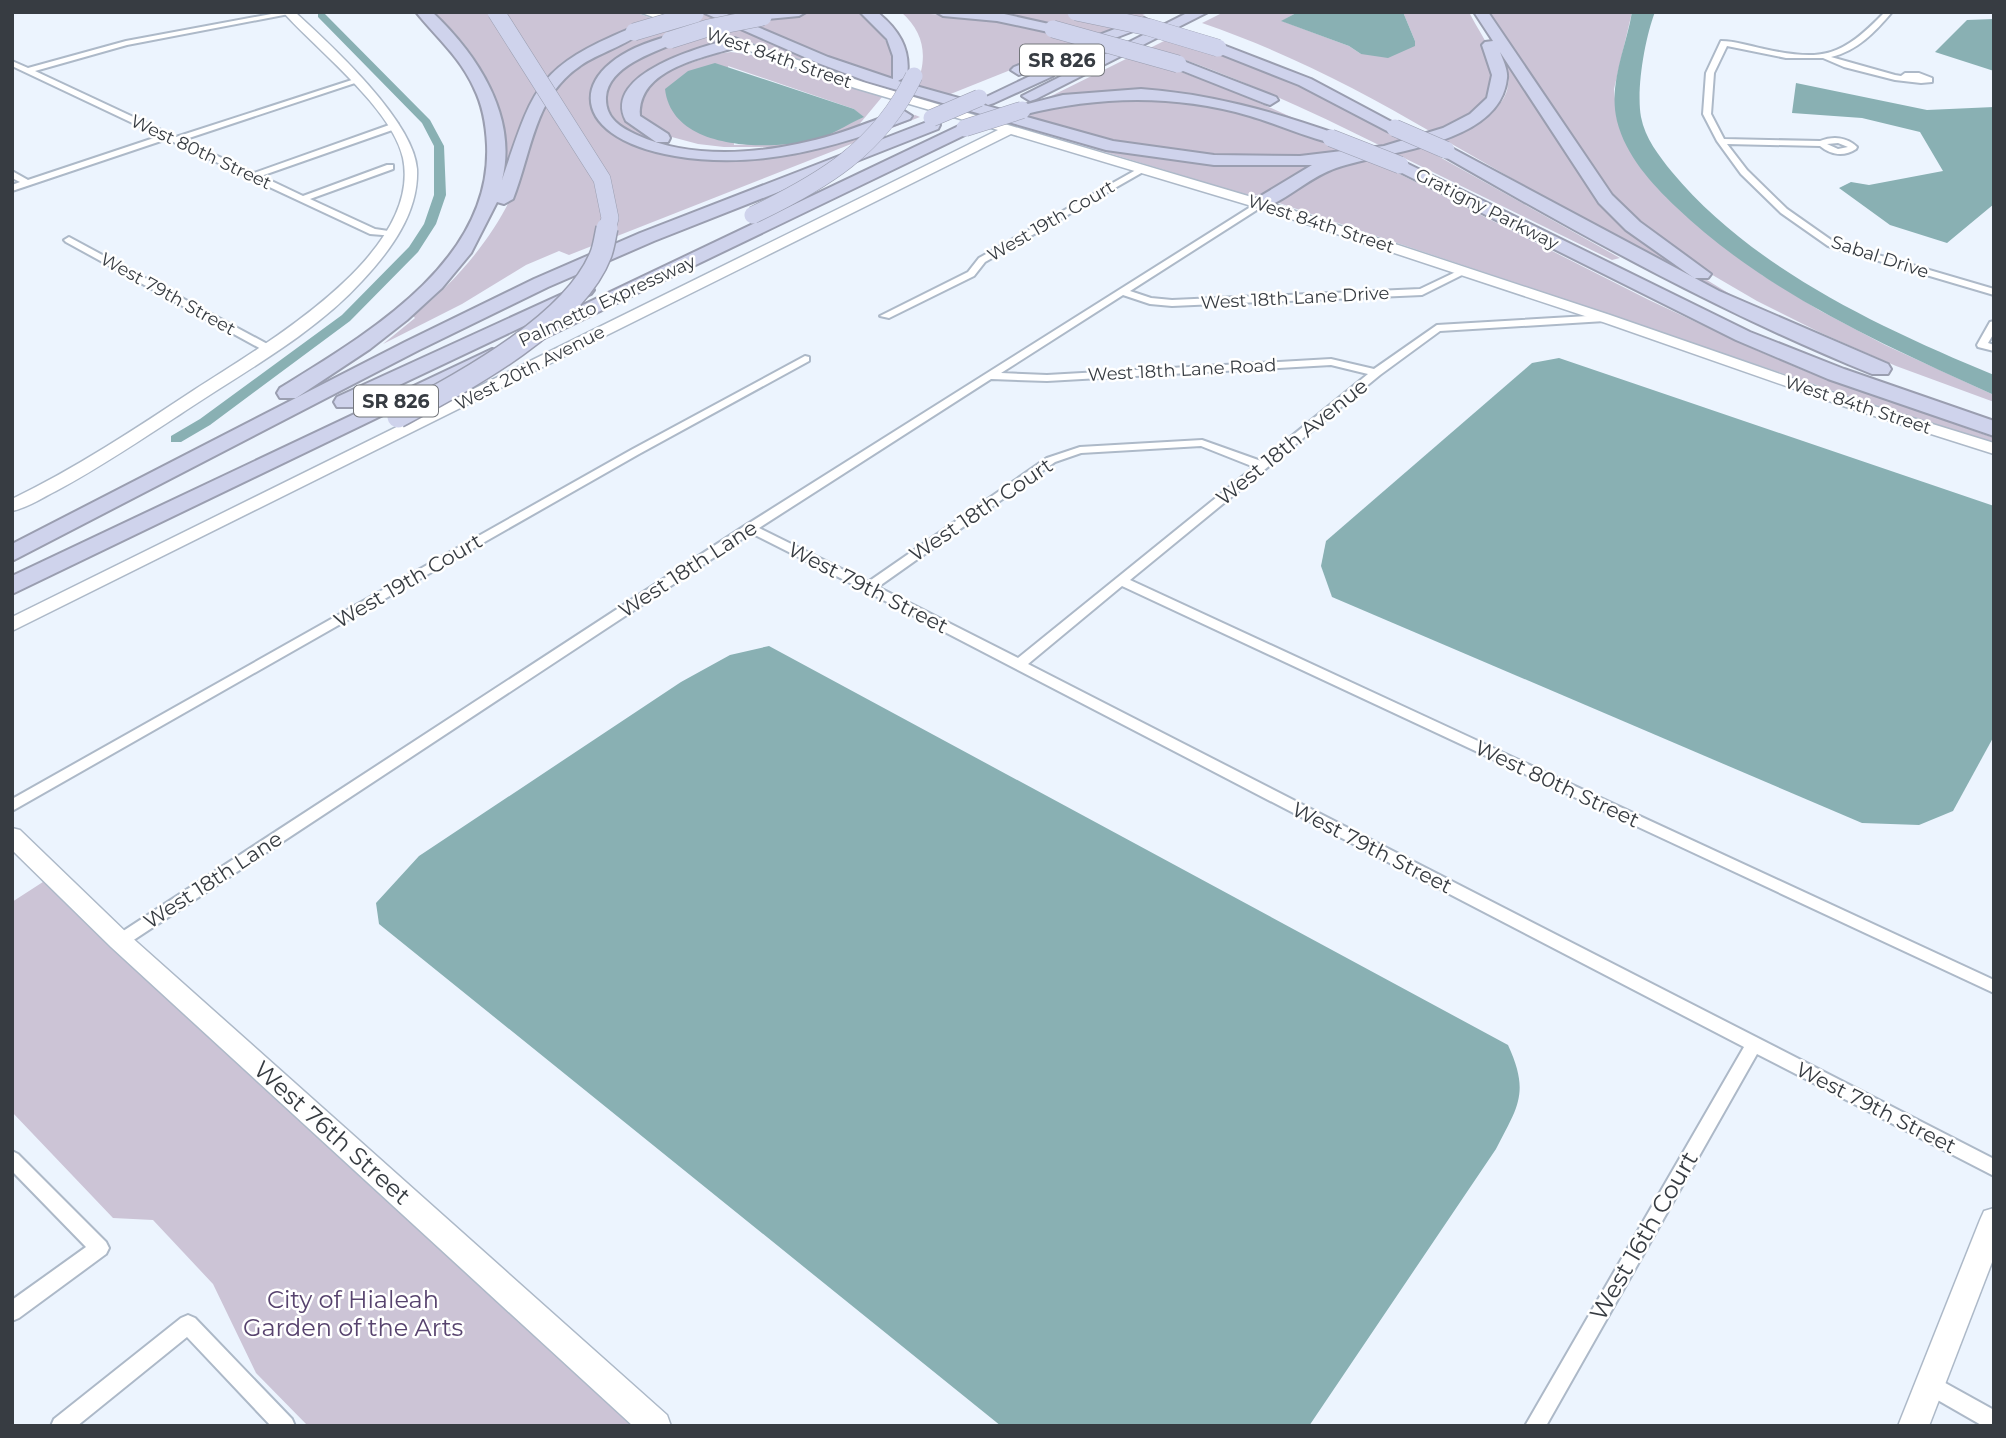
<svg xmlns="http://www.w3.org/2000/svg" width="2006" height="1438" font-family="Montserrat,sans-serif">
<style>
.green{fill:#ccc4d6;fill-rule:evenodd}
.water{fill:#89b0b3}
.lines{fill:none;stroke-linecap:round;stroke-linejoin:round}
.canal{fill:#89b0b3;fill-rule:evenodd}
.street-casing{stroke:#adb9c8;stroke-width:4}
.secondary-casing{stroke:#adb9c8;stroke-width:3}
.highway-casing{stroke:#9a9eb0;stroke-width:4}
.street{fill:#fff;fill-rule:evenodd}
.secondary{fill:#fff;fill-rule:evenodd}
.highway{fill:#cfd3ec;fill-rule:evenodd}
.highway-bridge-far1-casing{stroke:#9a9eb0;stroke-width:18;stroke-linecap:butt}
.highway-bridge-casing{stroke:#9a9eb0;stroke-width:24;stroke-linecap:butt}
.highway-bridge-far1{stroke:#cfd3ec;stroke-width:17}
.highway-bridge{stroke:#cfd3ec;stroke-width:21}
.labels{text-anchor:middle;stroke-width:5;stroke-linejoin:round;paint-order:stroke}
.far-street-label{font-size:18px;fill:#373c42;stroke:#fff}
.shield{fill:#fff;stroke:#73767b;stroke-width:2}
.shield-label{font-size:19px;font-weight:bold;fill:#373c42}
.street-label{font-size:21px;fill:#373c42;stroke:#fff}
.near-street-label{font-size:24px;fill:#373c42;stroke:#fff}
.near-park-label{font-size:24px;fill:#57436e;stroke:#fff}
</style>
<rect width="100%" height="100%" fill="#ecf4fe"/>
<g class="green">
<path d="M432,12H634L660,21L570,62L511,165H505C511,108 477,47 432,12Z"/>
<polygon points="655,12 705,12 924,97 859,81"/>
<path d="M861,12C882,33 899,50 890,81L743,23L805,14Z"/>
<path d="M901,12L974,17L1083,41L943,97L915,89C928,59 926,34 901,12Z"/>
<polygon points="1001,12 1136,12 1145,15 1100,34"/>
<path d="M1224,12H1298L1282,21L1349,46L1361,54L1415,41L1403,12H1469C1477,28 1489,45 1495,61C1508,99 1460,121 1433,133C1358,89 1284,51 1202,23Z"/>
<polygon points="1485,12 1632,12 1614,89 1617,119 1762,275 1819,310 1885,345 1994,395 1994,402 1896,366 1819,332 1757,301 1685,259 1613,199"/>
<path d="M665,24L687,32L619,63L595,112C622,157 702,154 749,153C766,153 785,155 803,152C842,146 878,130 915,115L920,117L569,255L559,251L526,265L462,304L383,344L415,318L413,316C459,279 499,232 520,177C532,146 537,104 562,79C590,52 629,40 665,24Z"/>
<path d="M697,34L722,42L674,61L627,98L650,136L665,143C640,143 613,126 606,101C611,59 664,47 697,34Z"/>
<path d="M1174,36L1253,62L1411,141L1383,147C1307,109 1231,74 1150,48Z"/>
<path d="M1494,46H1500L1589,183L1689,269L1738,299L1735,300L1623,242L1443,139C1469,127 1517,109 1507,71C1505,62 1499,54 1494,46Z"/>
<path d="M731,52L752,55L882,97L852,133L780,147H724L698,144L668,136L639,115L637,102L651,82L670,70L717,54ZM728,66L854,109L863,117L812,141L734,145Z"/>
<polygon points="1134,55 1233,91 1318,129 1244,105 1208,98 1037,103"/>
<polygon points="1140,96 1223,105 1357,153 1248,159 1117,146 1013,117 1052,105"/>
<polygon points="1003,121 1109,149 1323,164 1271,193 1250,196"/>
<polygon points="1420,146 1620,258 1612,260 1394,153"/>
<polygon points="1366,157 1649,300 1758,351 1810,373 1994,438 1994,445 1276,202 1323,169"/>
<polygon points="46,880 643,1426 308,1426 256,1373 213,1284 153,1220 113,1218 12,1112 12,902"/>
</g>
<g class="water">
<polygon points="1298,12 1403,12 1415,41 1415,46 1388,58 1361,54 1349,46 1281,21"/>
<path d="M1632,12H1655C1645,38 1636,89 1641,117C1645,138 1659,156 1672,172C1753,269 1879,327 1994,375V395C1882,344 1766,293 1676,207C1651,183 1626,156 1617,121C1608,84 1626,48 1632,12Z"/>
<polygon points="1994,19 1994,71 1935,52 1967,20"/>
<path d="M715,63L854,109L864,117C847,124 828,138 810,141C764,150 672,150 665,89L688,71Z"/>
<polygon points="1796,83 1927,110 1994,107 1994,204 1947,243 1890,225 1839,188 1851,182 1869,185 1943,171 1920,132 1862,118 1792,113"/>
<polygon points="1559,358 1994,506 1994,736 1953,811 1919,825 1862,823 1332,597 1321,566 1326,541 1532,363"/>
<path d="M769,646L1508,1045C1530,1093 1518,1106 1496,1149L1309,1426H1001L379,924L376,903L419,856L681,682L730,655Z"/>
</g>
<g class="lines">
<polygon class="canal" points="318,13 324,13 430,120 444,146 446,195 436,224 418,252 350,321 210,425 181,442 171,442 171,436 200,419 342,315 409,247 424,224 434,195 434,146 422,123 318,17"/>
<defs>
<g id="street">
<polygon points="282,12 294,13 127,45 35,71 176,137 358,78 358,82 183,140 254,173 392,124 398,124 398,128 261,176 303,196 387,165 393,165 393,169 310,199 375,229 395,232 395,236 370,234 167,139 12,191 12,185 20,182 12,178 12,171 28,180 160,136 12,66 12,61 28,68 126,41"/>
<path d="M1885,12H1892C1875,32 1857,51 1831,57L1895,75L1901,76L1905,73H1919L1932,78V82L1921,83L1895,80L1844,67L1823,58H1786L1727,46L1714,73L1711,114L1724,139L1820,141C1833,136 1847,137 1857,147L1856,149C1844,157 1831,155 1820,146L1727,144L1747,170L1787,209L1834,242L1994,289V295L1828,246L1781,213L1741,174L1717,141L1703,114L1706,73L1721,41C1735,41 1750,46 1764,49C1825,62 1842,56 1885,12ZM1838,143L1848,147L1838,149L1827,144Z"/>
<polygon points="1143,166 1150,168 985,262 974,276 889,318 880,316 968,272 979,258"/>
<path d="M1260,201L1263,202V206L1130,291L1151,298L1172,300L1420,289L1462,269L1470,271L1422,295L1172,306L1150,304L1123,295L1001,373L1047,375L1331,359L1374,369L1437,325L1605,315L1610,318L1605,321L1440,331L1380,375L1130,580L1994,980V993L1122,586L1028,664L1994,1159V1176L1757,1054L1546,1426H1525L1744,1047L864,590L751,533L126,945H114L112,941L114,937L746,525ZM1331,365L1368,374L1261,461L1202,440L1080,447L1047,458L868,582L759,528L991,379L1047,381ZM1201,446L1254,467L1018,658L878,587L1055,462L1081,453Z"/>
<polygon points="69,237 271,346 272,348 271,350 263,350 66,242 64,240"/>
<polygon points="1994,321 1994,333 1988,343 1994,345 1994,351 1978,347 1977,345 1990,322"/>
<polygon points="805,356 809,357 809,361 639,454 12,811 12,799 631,450"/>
<polygon points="12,1151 18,1154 106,1242 109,1248 106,1254 19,1318 12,1321 12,1300 86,1247 12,1171"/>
<polygon points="188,1315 195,1318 292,1419 295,1426 271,1426 187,1337 77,1426 51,1426 54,1419 181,1318"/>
<polygon points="1929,1374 1994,1410 1994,1426 1983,1426 1922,1391 1919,1384 1922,1377"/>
</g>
<g id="secondary">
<path d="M283,12H295C330,44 414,121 417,169C419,213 390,251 362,281C313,335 243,372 182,413C141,440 99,468 56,491C42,498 27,508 12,511V499C76,468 135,429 194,390C260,347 423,255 403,158C392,108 317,50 283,12Z"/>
<polygon points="639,12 655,12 863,82 1265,201 1610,315 1861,402 1994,443 1994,454 1849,408 1600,321 1255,207 1011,134 12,631 12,617 998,130 855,88"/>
<polygon points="12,828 20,830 129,935 667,1415 671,1426 633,1426 111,947 12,850"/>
<polygon points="1994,1208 1994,1257 1929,1426 1898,1426 1980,1220 1984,1211"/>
</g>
<g id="highway">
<path d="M416,12H432C477,54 518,116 502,180C533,90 535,68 629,29L634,28L641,32C630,44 596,54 580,66C534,97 532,151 513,199L504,204L497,202L471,253L442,288L407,320L370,349L296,398H280L277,393L280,388C367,334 492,262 487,145C486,124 483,106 474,88C460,57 437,38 416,12Z"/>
<path d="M702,12H722L828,57L893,79V56L887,39L860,12H877C898,29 911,48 907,76L898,81L1113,141L1214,155L1300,156L1384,146L1443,128L1470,114L1487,98L1492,75L1482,45L1485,42L1493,41L1474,12H1488L1612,195L1640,222L1711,274L1708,278H1694L1626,230L1599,203L1500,52C1503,60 1508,70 1507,78C1501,145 1385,151 1336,168C1309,177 1282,204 1260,209L1254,208L1251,204L1254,200L1312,165H1214L1106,150L866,81L818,63Z"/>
<polygon points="766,12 806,12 799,16 758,20 756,17 758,14"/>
<polygon points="936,12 995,12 1058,26 1060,29 1053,33 997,21 943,16"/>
<polygon points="1189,12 1208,12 1036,99 1030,101 1022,96"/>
<polygon points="1144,18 1151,22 1149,25 1024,73 1019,75 1011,70 1014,67"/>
<path d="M670,36L677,40L675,43C652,53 608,67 606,97C605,118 620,127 637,135C696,162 773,153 833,135C857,128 880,117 904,111L912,116L910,119C834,148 757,170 675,156C562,137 565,62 670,36Z"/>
<path d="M735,38L740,40L743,43L740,46C704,58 637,68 640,116L668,134L670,138L668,142H656L626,121C601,73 704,46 735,38Z"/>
<polygon points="1218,43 1311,79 1403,128 1395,133 1389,132 1299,85 1213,51 1210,48 1213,45"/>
<polygon points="1178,59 1276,97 1278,100 1270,105 1264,103 1173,67 1170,64 1173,61"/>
<polygon points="1047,68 1055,73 1053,76 994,103 988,105 980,100"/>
<path d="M1141,89C1210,94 1272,111 1337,134L1339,138L1331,143C1303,136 1277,124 1250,116C1173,94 1099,96 1022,115L1014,110L1016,107L1063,95Z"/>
<polygon points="932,120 938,121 940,125 938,129 654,241 548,287 419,350 12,561 12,544 405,342 534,279 640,233"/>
<polygon points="965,123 973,128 971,132 536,342 522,342 519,338 522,334"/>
<path d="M1446,145L1719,291L1888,364L1891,369L1888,374H1872C1721,313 1581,235 1440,154L1437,150L1440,146Z"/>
<polygon points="1400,160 1750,332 1844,369 1994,421 1994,436 1828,379 1736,340 1394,169 1391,165 1394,161"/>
<polygon points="584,284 591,286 594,290 591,294 353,407 337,407 334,402 337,397"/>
<polygon points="492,349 499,351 503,355 499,359 12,594 12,576"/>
</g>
</defs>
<use href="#street" class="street-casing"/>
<use href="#secondary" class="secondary-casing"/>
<use href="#highway" class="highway-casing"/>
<use href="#street" class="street"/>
<use href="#secondary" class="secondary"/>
<use href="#highway" class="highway"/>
<defs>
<g id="highway-bridge-far1">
<polyline points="496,12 602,179 610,218 607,230"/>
<polyline points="1076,12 1148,27 1218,48"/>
<polyline points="1053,29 1178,64"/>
<polyline points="634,32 695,14"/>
<polyline points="670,40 708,28 763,17"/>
<polyline points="932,118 979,98"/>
<polyline points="965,128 1022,110"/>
<polyline points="1395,128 1446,150"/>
<polyline points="1331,138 1400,165"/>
<path d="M753,215C822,182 880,148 914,76"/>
</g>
<path id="highway-bridge" d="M398,417C461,383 574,324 601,254C604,246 605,237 607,228"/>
</defs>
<use href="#highway-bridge-far1" class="highway-bridge-far1-casing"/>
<use href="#highway-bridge" class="highway-bridge-casing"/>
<use href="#highway-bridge-far1" class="highway-bridge-far1"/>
<use href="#highway-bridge" class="highway-bridge"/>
</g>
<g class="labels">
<g class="far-street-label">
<text transform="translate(779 58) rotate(19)" y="6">West 84th Street</text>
<text transform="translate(201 152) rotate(25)" y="6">West 80th Street</text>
<text transform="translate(1487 209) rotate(27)" y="6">Gratigny Parkway</text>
<text transform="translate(1051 221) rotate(-30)" y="6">West 19th Court</text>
<text transform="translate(1321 224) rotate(18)" y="6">West 84th Street</text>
<text transform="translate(1880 257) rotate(18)" y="6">Sabal Drive</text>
<text transform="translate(168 294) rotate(29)" y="6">West 79th Street</text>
<text transform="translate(1295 298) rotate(-3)" y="6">West 18th Lane Drive</text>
<text transform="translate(607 301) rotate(-25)" y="6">Palmetto Expressway</text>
<text transform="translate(530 368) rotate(-27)" y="6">West 20th Avenue</text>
<text transform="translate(1182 370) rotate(-3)" y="6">West 18th Lane Road</text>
<text transform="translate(1858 405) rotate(18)" y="6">West 84th Street</text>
</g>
<g class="shield">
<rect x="1020" y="44.5" width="84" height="31" rx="5"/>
<rect x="354" y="385.5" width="84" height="31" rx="5"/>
</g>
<g class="shield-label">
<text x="1062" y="67">SR 826</text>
<text x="396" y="408">SR 826</text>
</g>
<g class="street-label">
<text transform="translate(1292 442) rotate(-39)" y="7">West 18th Avenue</text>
<text transform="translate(981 510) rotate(-34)" y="7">West 18th Court</text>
<text transform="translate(688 569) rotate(-33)" y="7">West 18th Lane</text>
<text transform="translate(408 581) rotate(-30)" y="7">West 19th Court</text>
<text transform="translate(868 588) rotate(27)" y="7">West 79th Street</text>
<text transform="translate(1557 784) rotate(25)" y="7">West 80th Street</text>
<text transform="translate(1372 848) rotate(27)" y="7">West 79th Street</text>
<text transform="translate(213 880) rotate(-33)" y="7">West 18th Lane</text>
<text transform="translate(1876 1108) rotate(27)" y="7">West 79th Street</text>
</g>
<g class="near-street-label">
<text transform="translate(332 1133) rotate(42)" y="8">West 76th Street</text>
<text transform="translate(1644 1236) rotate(-60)" y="8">West 16th Court</text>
</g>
<g class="near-park-label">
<text x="353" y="1308">City of Hialeah<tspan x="353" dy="28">Garden of the Arts</tspan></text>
</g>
</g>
<rect width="2006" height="1438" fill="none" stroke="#373c42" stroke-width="28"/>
</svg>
